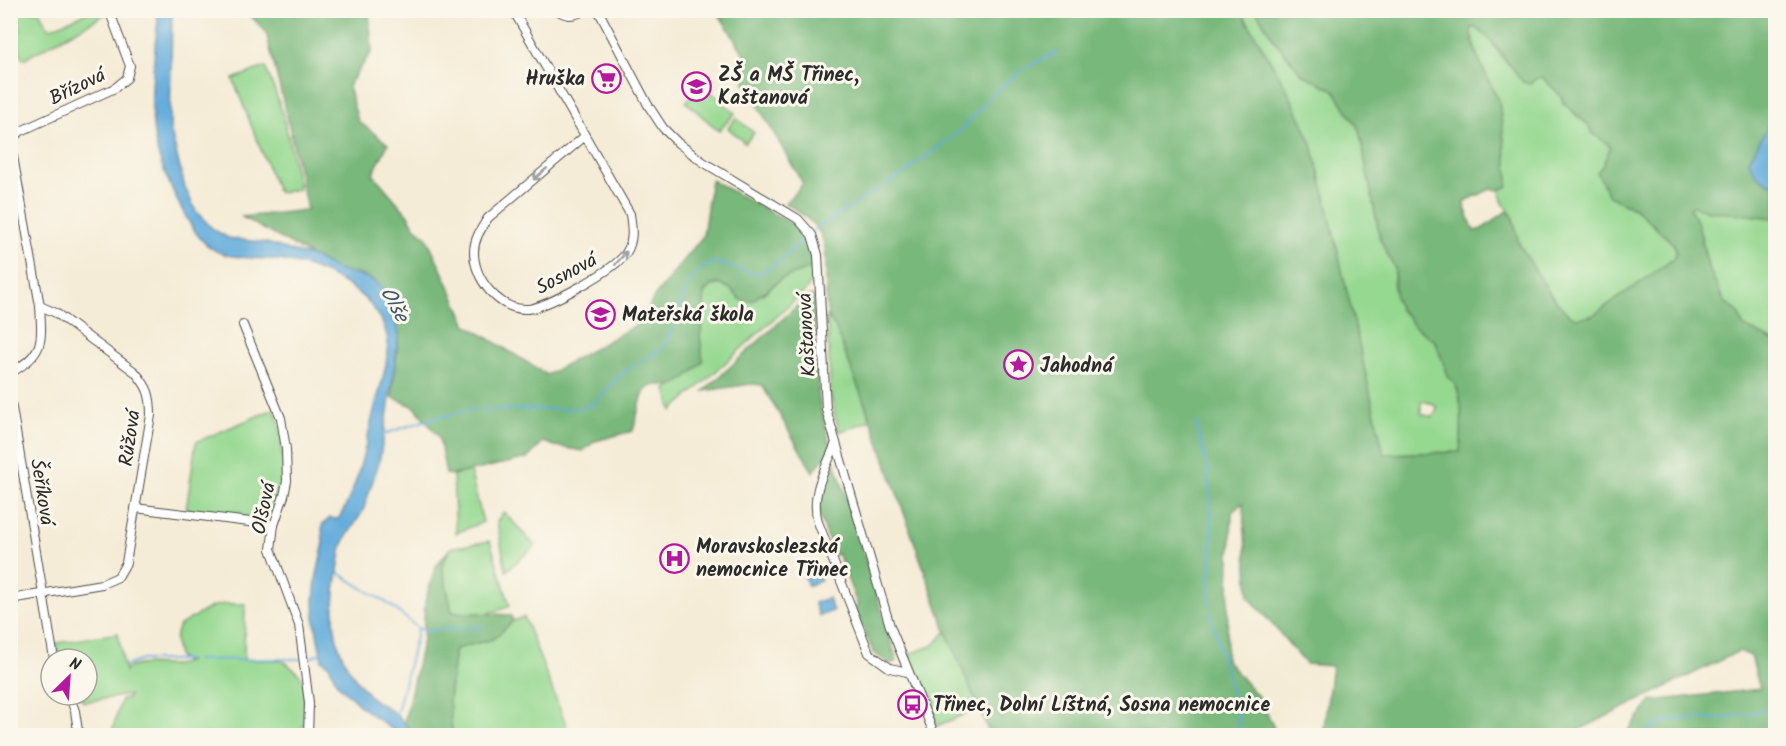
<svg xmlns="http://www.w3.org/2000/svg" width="1786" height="746" font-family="Kalam,sans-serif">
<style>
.green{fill:#95d890;stroke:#60825e;stroke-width:1.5;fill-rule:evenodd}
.forest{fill:#78b87a;stroke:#527252;stroke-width:1.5;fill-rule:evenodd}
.water{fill:#64acdb;stroke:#486c83;stroke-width:1.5}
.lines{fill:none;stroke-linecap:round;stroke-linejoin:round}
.stream{stroke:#64acdb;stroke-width:2}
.minor-casing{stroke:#494845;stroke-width:10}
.minor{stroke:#fff;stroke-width:8}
.oneway{stroke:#a0a0a0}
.labels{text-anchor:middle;stroke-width:6;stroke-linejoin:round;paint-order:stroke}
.poi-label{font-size:20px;font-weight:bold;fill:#2b2b2b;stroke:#fbf7ec;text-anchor:start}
.street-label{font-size:20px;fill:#2b2b2b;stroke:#fbf7ec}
.water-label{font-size:21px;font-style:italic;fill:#3f5869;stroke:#fbf7ec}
</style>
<rect width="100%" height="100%" fill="#fbf7ec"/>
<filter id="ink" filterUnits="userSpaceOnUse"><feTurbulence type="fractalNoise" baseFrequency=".0167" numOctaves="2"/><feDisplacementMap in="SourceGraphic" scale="12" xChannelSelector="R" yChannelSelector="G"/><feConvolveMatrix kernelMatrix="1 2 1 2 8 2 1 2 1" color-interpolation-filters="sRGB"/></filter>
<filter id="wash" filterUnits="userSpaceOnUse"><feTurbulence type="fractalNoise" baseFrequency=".008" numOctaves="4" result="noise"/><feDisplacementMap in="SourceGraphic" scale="24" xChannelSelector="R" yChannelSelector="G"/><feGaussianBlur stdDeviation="1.35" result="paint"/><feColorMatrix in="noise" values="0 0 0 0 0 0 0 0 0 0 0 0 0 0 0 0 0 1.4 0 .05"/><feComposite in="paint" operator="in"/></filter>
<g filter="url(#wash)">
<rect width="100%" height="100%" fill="#f5ecd7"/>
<g class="green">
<polygon points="18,11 39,11 47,26 51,28 91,11 105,11 106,14 24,59 21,57 18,33 21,31"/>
<path d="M1241,11H1256L1275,41L1302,74L1334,90L1359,129L1380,239L1395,269L1393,284L1400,310L1407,316L1413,325L1435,341L1449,378C1466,388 1461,434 1461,452L1383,454L1324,191L1311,142L1288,91ZM1421,401L1434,404L1437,408L1433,417L1421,414Z"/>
<path d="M1472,27C1489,30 1494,49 1505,61C1513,68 1523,75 1532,82L1537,78L1542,77L1562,97L1563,103L1588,125L1592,133L1608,144L1610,148L1601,179L1609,196L1636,209L1673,244C1677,251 1677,254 1672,260L1592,316C1585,317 1580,319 1573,317C1560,312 1527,260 1520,246C1515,237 1517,223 1511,214C1505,206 1500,201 1500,190L1507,186V164L1499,102L1477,56L1471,33Z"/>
<path d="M265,67C284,108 290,145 299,189L278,193L233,79Z"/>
<polygon points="702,84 735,113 719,131 686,102"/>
<polygon points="736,118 754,133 745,143 728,128"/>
<polygon points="1692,205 1710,211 1775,218 1775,342 1743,326 1738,312 1724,301 1708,267 1698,224 1690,208"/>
<path d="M814,267L813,279L805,291L672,411L666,389L684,378L702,350L700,336L704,314V293C719,277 728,286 741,299L763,294L781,279Z"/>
<polygon points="827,316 835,327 871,420 839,432 831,397"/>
<polygon points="274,409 279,422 285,481 275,516 264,519 186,511 196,442"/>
<polygon points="470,471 483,522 456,533 453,475"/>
<polygon points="504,512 535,546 506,571 497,521"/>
<polygon points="490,541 510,606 487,614 452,612 442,566 450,548"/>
<path d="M224,604H245L244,660H275L285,662L299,674L304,682L305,724L293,735H111L121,700L128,698L129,695L84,702L78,695H87V659H59L56,643L118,633L125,672L126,669C149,658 170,671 189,661H184L179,658C175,647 173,635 180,625L211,607Z"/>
<polygon points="524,617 570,735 459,736 452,730 449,700 455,649 493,639 513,621"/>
<polygon points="946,631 979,708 937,726 907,655 934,645"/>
</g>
<g class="forest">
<path d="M246,11H369L372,51L348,86L358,121L388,144L373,174L408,215L415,227L426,236L467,325L547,375L640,323L655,296L703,236L711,180L794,225L808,246L814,267L781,279L752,301L741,300L731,289L720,284L711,285L704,293V314L700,336L703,361C695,370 684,382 673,385C664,387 654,381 646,390C640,397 636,421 633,431L595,441L583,451L555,446L543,442L528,458L453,475L446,474L439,437L415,407L392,397L399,334L383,289L350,273L337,270L242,217L307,210L289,125L266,32Z"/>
<path d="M717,11H1241L1288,91L1311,142L1324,191L1384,454L1460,452C1461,434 1466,388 1449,378L1435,341L1413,325L1407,316L1400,310L1395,297V269L1380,239L1359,129L1334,90L1302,74L1275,41L1256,11H1775V218L1710,211L1693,206L1690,208L1698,224L1708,267L1724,301L1738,312L1743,326L1775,342V735H1625L1651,701L1760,689L1751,656L1739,651L1569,735H1323L1332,666L1306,664L1249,597L1243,503L1232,512L1226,660L1260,699L1275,730V735H990L946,631L871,420L835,327C825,313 827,310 826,293C826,243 831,230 785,203L803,184L745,83L746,57ZM1472,27C1488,30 1511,68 1523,82L1529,84L1537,78L1542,77L1562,97L1563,102L1588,125L1592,133L1608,144L1610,148L1603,165L1597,172L1609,196L1636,209L1674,244C1677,251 1677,254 1672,260L1592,316L1576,318L1568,314L1552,297L1519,244L1512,215L1507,211L1482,229L1474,231L1463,202L1491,189L1500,190L1508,186V174L1499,102L1477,56L1471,33Z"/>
<polygon points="808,296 814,296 815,344 819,400 831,449 813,472 762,385 751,384 704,391"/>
<polygon points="835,461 897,661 890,664 874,653 854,608 858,606 838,554 834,555 818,511 819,494 833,462"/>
<polygon points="450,548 442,566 452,612 511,615 513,621 493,639 455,649 449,700 452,730 459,735 414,735 404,723 423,639 425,602 435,568"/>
</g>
<g class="water">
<path d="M155,11H172L170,128L185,188L196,211L213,229L228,238L267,243L298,253L312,256L337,270L363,276L373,281L383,289L396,321L399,334L388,412L379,462L363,511L347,536L342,546C332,607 323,647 370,696C376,702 382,705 389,709C399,716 407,726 414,735H399L360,706L337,683L329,665L322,660L315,623L314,601L316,579L323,547L322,525L330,518L338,519C358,491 367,436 376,403C381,385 391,353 387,336C377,291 318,265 277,260C255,257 225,261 207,245C194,234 185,215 177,200C170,184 161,167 157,150C147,110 154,59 158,19Z"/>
<path d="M1775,114L1776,184H1775C1760,182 1754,174 1749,160Z"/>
<polygon points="816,568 821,580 808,586 803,573"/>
<polygon points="828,598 833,611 819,616 814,603"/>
</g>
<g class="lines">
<g class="stream">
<polyline points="812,231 900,176 960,131 995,92 1023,69 1057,52"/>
<polyline points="1196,423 1208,471 1212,532 1209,604"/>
<path d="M381,435L430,419L470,410L575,409L594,404L624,372L663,348L674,326L686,287L699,270L715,262C727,265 740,271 752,273C768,276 793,248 805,237"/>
<polyline points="337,572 390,605 418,628 396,716"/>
<polyline points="1210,612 1238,717 1239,736"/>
<polyline points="418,628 427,631 483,627"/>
<polyline points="310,658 321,653"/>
<polyline points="196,660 301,659"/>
<polyline points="125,666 142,660 187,660"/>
<path d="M1645,736C1662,710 1700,722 1725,718C1742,716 1758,710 1776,710"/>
</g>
</g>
</g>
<g filter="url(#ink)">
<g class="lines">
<defs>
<g id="minor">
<polyline points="439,10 441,14 446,10"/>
<path d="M513,10L630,214C632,228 634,241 626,253C615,270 547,307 528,309C499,311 474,279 474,252C474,239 481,229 488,218L585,136"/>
<path d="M557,10C567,17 575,16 585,10"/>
<polyline points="598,10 648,105 663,128 678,143 703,162 798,219 812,235 818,255 826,409 890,626 935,736"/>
<path d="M10,140L40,306L56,313L135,372C148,387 151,395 151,415L126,563L118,577L102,584L10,599"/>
<polyline points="11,140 21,131 115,88 127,78 130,66 109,10"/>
<polyline points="243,325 281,418 286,449 287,481 284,496 274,525 271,549 299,625 309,703 308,736"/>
<path d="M10,373C45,354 42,341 40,306"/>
<polyline points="10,396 54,659"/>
<path d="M836,443C825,470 810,493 818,522L869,653L890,668L907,672"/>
<polyline points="135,508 274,525"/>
<polyline points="69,695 75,711 78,731"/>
<polyline points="67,736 78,731 88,736"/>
</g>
</defs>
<use href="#minor" class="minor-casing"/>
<use href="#minor" class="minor"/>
</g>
<defs><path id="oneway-shaft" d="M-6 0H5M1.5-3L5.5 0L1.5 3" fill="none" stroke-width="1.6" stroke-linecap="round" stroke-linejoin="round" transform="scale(1.5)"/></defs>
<g class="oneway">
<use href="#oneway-shaft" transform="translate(540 174) rotate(140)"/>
<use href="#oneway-shaft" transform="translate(621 258) rotate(-49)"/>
</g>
</g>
<defs>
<symbol id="supermarket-ring" viewBox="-11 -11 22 22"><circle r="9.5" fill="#fbf7ec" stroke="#b5179e" stroke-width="1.5"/><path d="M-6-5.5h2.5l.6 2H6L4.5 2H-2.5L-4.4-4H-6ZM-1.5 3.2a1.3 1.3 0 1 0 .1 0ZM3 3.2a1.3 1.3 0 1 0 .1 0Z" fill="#b5179e"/></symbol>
<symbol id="school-ring" viewBox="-11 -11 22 22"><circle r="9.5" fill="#fbf7ec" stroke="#b5179e" stroke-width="1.5"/><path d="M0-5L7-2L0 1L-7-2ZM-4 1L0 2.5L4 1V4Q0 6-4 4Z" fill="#b5179e"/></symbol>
<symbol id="sight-ring" viewBox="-11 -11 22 22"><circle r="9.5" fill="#fbf7ec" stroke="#b5179e" stroke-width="1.5"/><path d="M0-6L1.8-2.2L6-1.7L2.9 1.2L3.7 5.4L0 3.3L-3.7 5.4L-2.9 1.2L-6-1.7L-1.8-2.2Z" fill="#b5179e"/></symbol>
<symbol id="hospital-ring" viewBox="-11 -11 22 22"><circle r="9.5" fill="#fbf7ec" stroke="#b5179e" stroke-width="1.5"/><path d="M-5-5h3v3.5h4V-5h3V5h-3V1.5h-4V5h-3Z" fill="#b5179e"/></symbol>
<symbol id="bus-ring" viewBox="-11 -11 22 22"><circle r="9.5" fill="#fbf7ec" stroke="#b5179e" stroke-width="1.5"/><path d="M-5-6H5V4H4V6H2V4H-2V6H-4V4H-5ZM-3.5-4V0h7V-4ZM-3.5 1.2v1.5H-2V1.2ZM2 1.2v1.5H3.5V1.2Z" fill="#b5179e"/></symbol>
</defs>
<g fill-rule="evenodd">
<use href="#supermarket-ring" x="590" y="62" width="33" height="33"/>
<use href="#school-ring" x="680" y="70" width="33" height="33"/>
<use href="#school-ring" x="584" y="298" width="33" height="33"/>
<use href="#sight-ring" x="1002" y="348" width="33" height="33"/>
<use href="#hospital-ring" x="658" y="542" width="33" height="33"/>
<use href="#bus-ring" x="896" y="688" width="33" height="33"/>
</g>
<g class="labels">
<g class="poi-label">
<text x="718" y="81">ZŠ a MŠ Třinec,<tspan x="718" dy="23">Kaštanová</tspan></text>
<text x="585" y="85" text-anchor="end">Hruška</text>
<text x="622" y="321">Mateřská škola</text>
<text x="1040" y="372">Jahodná</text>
<text x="696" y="553">Moravskoslezská<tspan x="696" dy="23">nemocnice Třinec</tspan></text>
<text x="933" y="711">Třinec, Dolní Líštná, Sosna nemocnice</text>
</g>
<g class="street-label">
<text transform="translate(77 86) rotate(-26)" y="7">Břízová</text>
<text transform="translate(566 273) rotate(-28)" y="7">Sosnová</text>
<text transform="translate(806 335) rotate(-93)" y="7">Kaštanová</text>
<text transform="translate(129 438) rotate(-82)" y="7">Růžová</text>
<text transform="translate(43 492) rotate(81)" y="7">Šeříková</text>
<text transform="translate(263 508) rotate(-78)" y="7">Olšová</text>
</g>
<g class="water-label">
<text transform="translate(395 304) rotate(61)" y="7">Olše</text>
</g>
</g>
<rect width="1786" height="746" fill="none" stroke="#fbf7ec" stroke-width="36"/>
<g transform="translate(69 677) rotate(25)"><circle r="28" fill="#fbf7ec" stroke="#a8a59f" stroke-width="1.5"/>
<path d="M0-4.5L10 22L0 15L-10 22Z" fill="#b5179e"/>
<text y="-9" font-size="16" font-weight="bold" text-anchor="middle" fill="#2b2b2b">N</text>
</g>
</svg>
